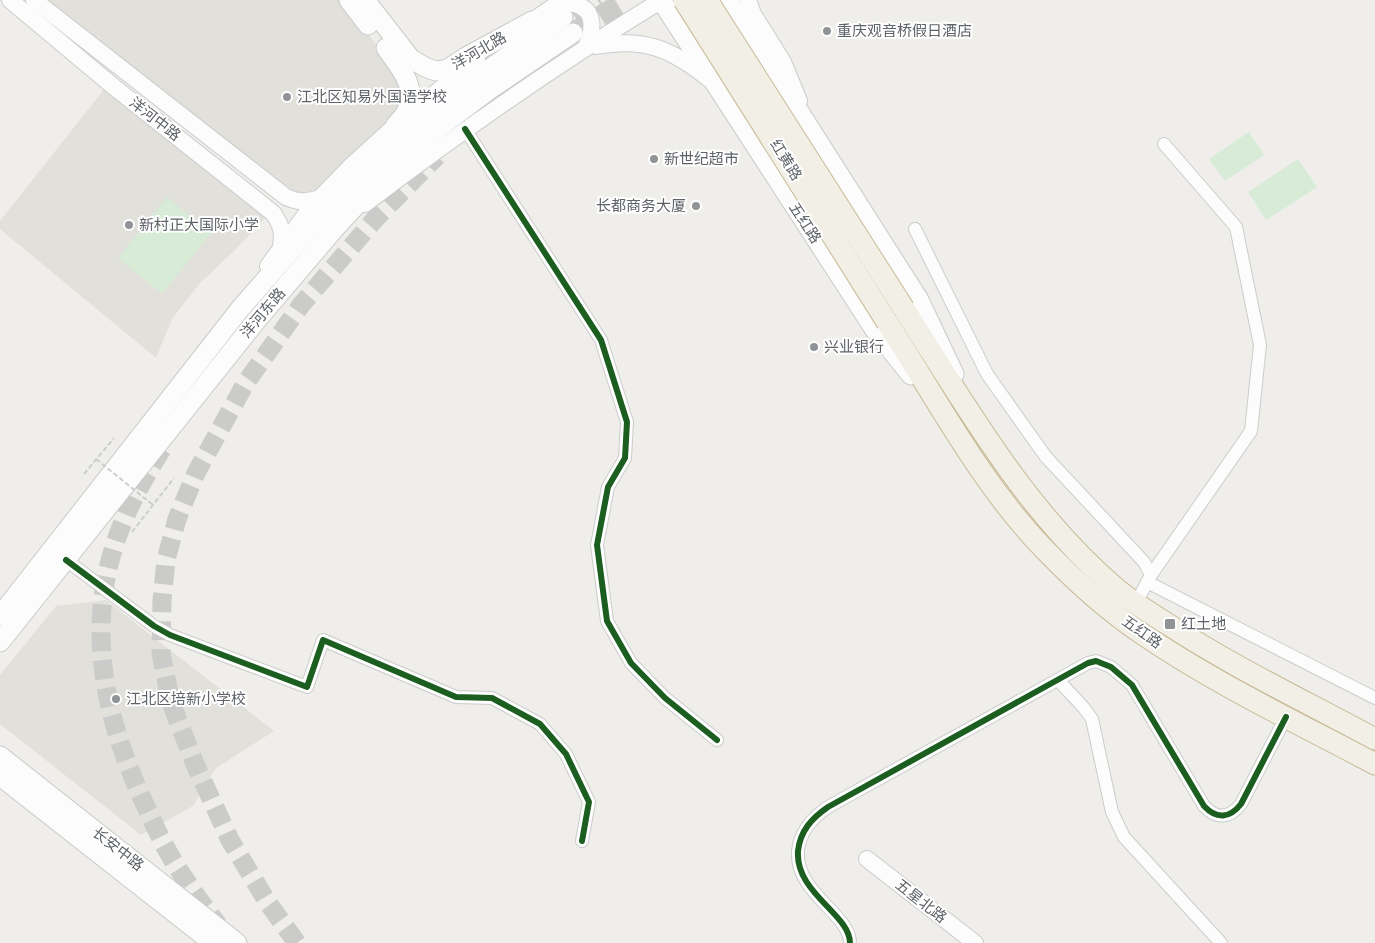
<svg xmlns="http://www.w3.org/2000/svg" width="1375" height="943" font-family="Mulish,'Noto Sans SC',sans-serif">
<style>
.education{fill:#e2e0da}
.green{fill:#d8ebd6}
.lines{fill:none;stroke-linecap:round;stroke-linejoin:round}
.secondary-tunnel{stroke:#cbcbca;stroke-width:19;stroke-dasharray:19 9;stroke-linecap:butt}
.primary-tunnel{stroke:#cbcbca;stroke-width:21;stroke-dasharray:21 11;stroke-linecap:butt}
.minor-casing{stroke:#cbcccc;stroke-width:14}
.tertiary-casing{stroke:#cbcccc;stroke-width:18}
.secondary-casing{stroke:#cacacb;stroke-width:21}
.trunk-casing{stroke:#c8b996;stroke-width:23}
.path{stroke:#cacfcc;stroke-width:2;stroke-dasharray:5 2.5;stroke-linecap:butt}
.minor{stroke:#fdfcfc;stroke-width:12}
.tertiary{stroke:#fdfcfc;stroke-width:16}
.secondary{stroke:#fdfcfc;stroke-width:19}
.trunk{stroke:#f2f0e6;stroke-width:21}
.trunk-bridge-casing{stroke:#c8b996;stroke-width:23;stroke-linecap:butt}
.path-bridge{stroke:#cacfcc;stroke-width:2;stroke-dasharray:5 2.5;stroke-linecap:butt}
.trunk-bridge{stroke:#f2f0e6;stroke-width:21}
.cycleway-casing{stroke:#fff;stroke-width:9}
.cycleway{stroke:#1b5e20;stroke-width:6}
.poi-dot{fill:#919496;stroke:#fff;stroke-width:2}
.labels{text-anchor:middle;stroke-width:4;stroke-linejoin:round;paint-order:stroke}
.poi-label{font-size:15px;fill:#5f6368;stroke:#fff;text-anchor:start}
.street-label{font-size:15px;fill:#5f6368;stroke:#fff}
</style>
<rect width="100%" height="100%" fill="#efeeea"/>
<g class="education">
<polygon points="45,0 341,0 398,72 406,92 398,114 316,192 294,195"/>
<polygon points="105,88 267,216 235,250 200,283 172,319 156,358 0,229 0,221"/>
<polygon points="106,600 274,731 216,768 193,806 141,835 0,724 0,675 56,606"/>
</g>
<g class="green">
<polygon points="1249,132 1264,155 1225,181 1209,159"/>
<polygon points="1298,159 1317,187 1266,220 1248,192"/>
<polygon points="167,197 211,233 162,294 118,258"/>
</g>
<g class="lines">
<g class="secondary-tunnel">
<polyline points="552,33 600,0"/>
<polyline points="478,116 524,73"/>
<polyline points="244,323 273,284 316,237"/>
<path d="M162,449C143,480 125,511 114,547C85,638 108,729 149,813C159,836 171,859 185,879C195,895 207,910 218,925"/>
<polyline points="297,943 268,903 230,840 195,764 171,703 161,653 162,600 166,560 177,519 196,473 245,384 301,305 376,218 437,156"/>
</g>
<polyline class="primary-tunnel" points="573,33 627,0"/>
<defs>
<g id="minor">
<polyline points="465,129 601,340 627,422 625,458 608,487 597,545 607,621 631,663 665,698 717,740"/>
<polyline points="915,229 987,374 1046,457 1144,562 1151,575 1136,603"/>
<polyline points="66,560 154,626 170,635 307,687 323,640 456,697 492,698 540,724 566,754 589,802 582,841"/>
<polyline points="1151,575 1251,431 1260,345 1236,227 1164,144"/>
<polyline points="1147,582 1375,698"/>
<polyline points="1058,680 1084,708 1092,719 1112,812 1124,837 1221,943"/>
<path d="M850,943C850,914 795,893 798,851C800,831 812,818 828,807L1088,663L1096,661L1111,667L1132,685L1204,806C1217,820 1230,818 1241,804L1286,717"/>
</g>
<g id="tertiary">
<path d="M10,0L114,87L273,213C282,226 283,232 281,247"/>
<path d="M34,0L286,197C299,203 307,202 320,198"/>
<path d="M559,0L558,4C563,4 570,2 574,4C597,9 593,32 586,47"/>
<polyline points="748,0 753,14 783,62 799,101"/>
<polyline points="522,28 563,0"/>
<path d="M596,46C644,37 672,49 709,79"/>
<path d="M365,204C461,131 559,63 662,0"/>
<polyline points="268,266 311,207 350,167 395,126 477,59"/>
<polyline points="867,859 975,943"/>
</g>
<g id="secondary">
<polyline points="349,0 368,25"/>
<polyline points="365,0 411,59 425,67 436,71 448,69 466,57 532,21"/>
<polyline points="661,0 875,330 911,375"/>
<polyline points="728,0 919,300 954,374"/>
<path d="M386,48C399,66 418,87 407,110C405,116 399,121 395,126"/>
<polyline points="0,616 240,309 321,216 361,176 415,128 478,77 563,17"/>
<polyline points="0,642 256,321 335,228 372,188 424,139 489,90 573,33"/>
<polyline points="0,756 237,943"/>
<polyline points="0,776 213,943"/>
</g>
<g id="trunk">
<path d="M904,309C968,409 1027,514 1119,591C1134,603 1150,613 1166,623C1233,667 1305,701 1375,739"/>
<path d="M887,322C936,398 983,487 1046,551C1075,581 1107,610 1141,633C1214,683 1296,722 1375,764"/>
</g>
</defs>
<use href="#minor" class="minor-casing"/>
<use href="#tertiary" class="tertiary-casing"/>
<use href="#secondary" class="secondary-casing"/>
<use href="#trunk" class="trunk-casing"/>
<g class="path">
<polyline points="84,474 114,438"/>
<polyline points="132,532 174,478"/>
</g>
<use href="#minor" class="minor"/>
<use href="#tertiary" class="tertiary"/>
<use href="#secondary" class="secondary"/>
<use href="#trunk" class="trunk"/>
<defs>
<g id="trunk-bridge">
<polyline points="684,0 887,322"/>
<polyline points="707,0 904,309"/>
</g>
</defs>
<use href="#trunk-bridge" class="trunk-bridge-casing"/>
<polyline class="path-bridge" points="96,459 153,505"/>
<use href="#trunk-bridge" class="trunk-bridge"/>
<defs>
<g id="cycleway">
<polyline points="465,129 601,340 627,422 625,458 608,487 597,545 607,621 631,663 665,698 717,740"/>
<polyline points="66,560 154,626 170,635 307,687 323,640 456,697 492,698 540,724 566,754 589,802 582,841"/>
<path d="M850,943C850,914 795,893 798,851C800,831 812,818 828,807L1088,663L1096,661L1111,667L1132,685L1204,806C1217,820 1230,818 1241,804L1286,717"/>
</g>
</defs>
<use href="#cycleway" class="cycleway-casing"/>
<use href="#cycleway" class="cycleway"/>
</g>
<g class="poi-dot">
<circle cx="827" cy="31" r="5"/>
<circle cx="287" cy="97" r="5"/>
<circle cx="654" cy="159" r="5"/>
<circle cx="696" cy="206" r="5"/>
<circle cx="129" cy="225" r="5"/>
<circle cx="814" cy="347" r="5"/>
<rect x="1164" y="618" width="12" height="12" rx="2.5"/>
<circle cx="116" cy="699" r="5"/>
</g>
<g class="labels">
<g class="poi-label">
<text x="837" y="36">重庆观音桥假日酒店</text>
<text x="297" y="102">江北区知易外国语学校</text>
<text x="664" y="164">新世纪超市</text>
<text x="686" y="211" text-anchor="end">长都商务大厦</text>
<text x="139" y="230">新村正大国际小学</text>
<text x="824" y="352">兴业银行</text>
<text x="1181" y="629">红土地</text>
<text x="126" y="704">江北区培新小学校</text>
</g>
<g class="street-label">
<text transform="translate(479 51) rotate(-30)" y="5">洋河北路</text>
<text transform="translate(155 119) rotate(38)" y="5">洋河中路</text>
<text transform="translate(786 160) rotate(58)" y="5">红黄路</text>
<text transform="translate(805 223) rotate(57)" y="5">五红路</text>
<text transform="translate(263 313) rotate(-50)" y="5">洋河东路</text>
<text transform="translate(1142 632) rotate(35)" y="5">五红路</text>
<text transform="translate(118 849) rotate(38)" y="5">长安中路</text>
<text transform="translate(921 901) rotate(38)" y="5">五星北路</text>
</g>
</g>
</svg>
